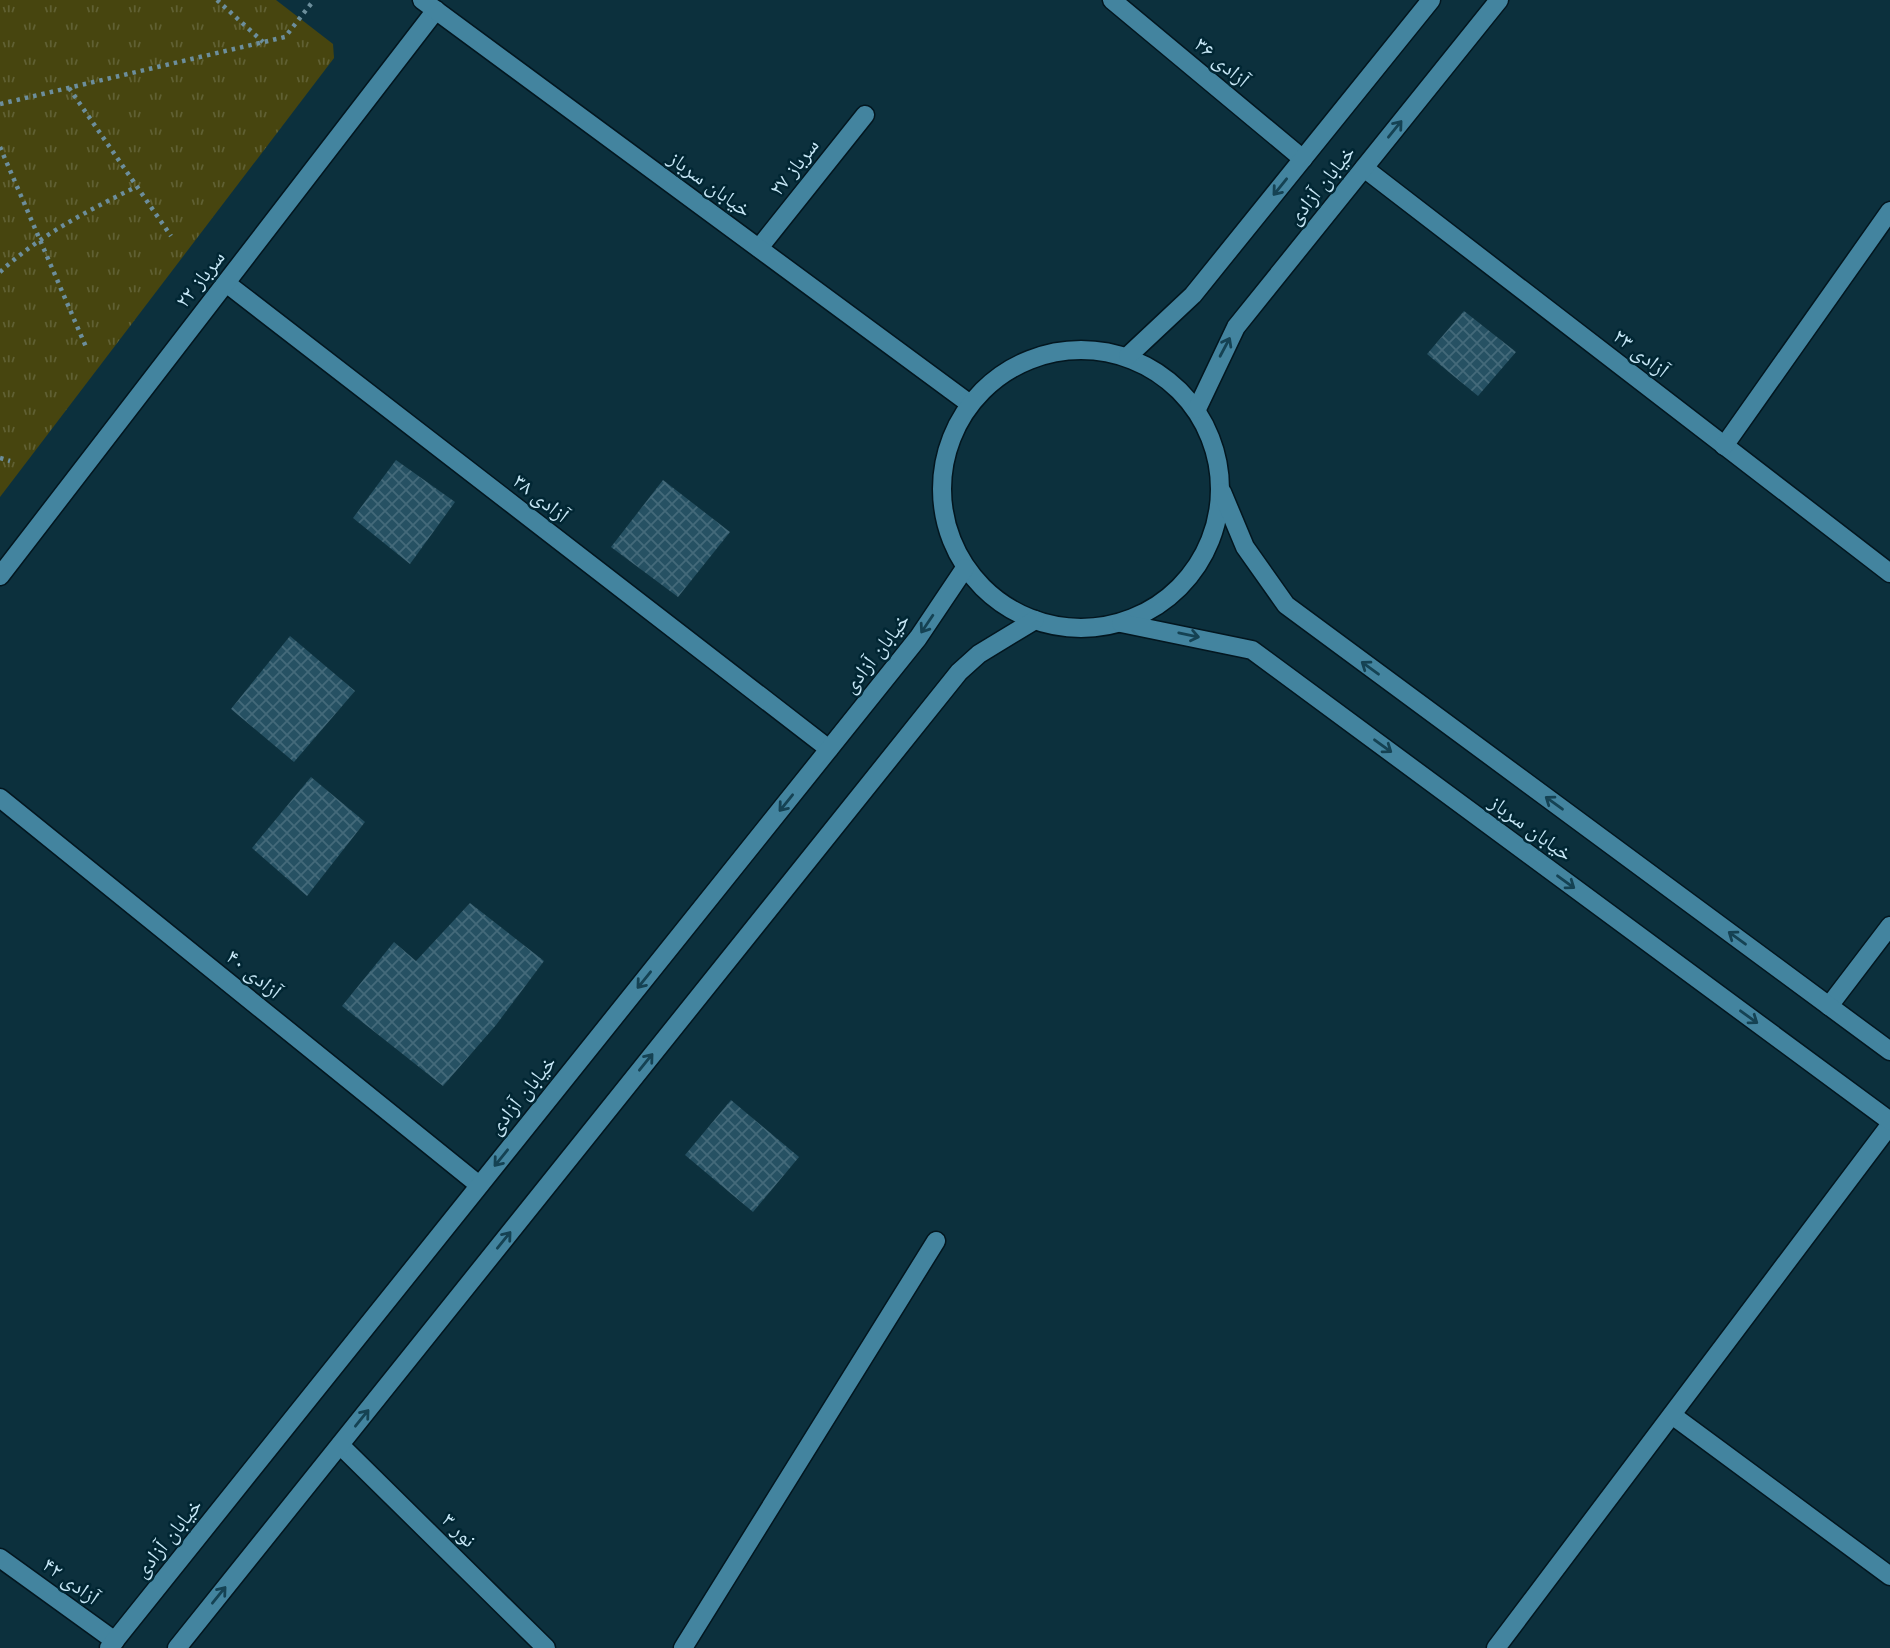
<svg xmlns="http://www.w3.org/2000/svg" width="1890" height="1648" font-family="Lato,'Noto Naskh Arabic',sans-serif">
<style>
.grass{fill:url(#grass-tufts)}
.building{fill:url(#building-cross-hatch)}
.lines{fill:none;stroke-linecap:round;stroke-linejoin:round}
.street-casing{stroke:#03161f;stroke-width:21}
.secondary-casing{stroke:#03161f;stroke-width:21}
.path{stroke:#6c8e9c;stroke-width:4.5;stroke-dasharray:3.5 5;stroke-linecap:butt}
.street{stroke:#43849f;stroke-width:18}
.secondary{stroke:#43849f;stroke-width:18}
.oneway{stroke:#154253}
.labels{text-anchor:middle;stroke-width:5;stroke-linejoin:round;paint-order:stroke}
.street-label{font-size:21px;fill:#c7e7f6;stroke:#012633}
</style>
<defs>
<pattern id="grass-tufts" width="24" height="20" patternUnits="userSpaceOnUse" patternTransform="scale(1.75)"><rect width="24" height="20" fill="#47450f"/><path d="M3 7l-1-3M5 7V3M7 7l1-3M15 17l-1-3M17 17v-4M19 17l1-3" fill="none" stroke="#606033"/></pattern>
<pattern id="building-cross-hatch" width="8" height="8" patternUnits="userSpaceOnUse" patternTransform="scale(1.75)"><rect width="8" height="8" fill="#265163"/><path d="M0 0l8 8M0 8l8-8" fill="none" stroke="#446a7a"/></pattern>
</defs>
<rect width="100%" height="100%" fill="#0c303d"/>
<polygon class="grass" points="0,0 276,0 333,44 334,58 0,497"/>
<g class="building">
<polygon points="1464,311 1516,352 1478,396 1427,354"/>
<polygon points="396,460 455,502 410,564 353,518"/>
<polygon points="663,480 730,532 678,597 611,547"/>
<polygon points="290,636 355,691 294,762 231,709"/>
<polygon points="311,777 365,822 307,896 252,848"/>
<polygon points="470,903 544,961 496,1025 443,1086 342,1006 394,942 416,961"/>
<polygon points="731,1100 799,1157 753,1212 685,1155"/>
</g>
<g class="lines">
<defs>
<g id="street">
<polyline points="1112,0 1303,159"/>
<polyline points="1364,168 1890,573"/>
<polyline points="759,248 865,115"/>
<polyline points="226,283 829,749"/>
<polyline points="1724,446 1890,211"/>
<polyline points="0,576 436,10"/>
<polyline points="0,798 479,1185"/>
<polyline points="1829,1006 1890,926"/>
<polyline points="1672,1415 1890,1576"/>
<polyline points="340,1445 546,1648"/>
<polyline points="0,1558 115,1641"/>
<polyline points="683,1648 936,1241"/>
<polyline points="1496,1648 1890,1125"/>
</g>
<g id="secondary">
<polyline points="422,0 970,404"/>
<circle cx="1081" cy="489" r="139"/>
<polyline points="1128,356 1193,295 1431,0"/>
<polyline points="1197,409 1236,327 1499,0"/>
<polyline points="1222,492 1245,547 1286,605 1890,1051"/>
<polyline points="1121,623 1252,650 1890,1121"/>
<polyline points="109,1648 918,638 965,568"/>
<polyline points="177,1648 959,672 979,654 1035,620"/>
</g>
</defs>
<use href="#street" class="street-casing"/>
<use href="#secondary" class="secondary-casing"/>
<g class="path">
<polyline points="217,0 263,42"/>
<polyline points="69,88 171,236"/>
<polyline points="0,104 285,37 314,0"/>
<polyline points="0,147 86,347"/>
<path d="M0,272C40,235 87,211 136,187"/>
<polyline points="0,458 10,461"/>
</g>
<use href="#street" class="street"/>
<use href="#secondary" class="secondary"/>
</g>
<defs><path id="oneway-shaft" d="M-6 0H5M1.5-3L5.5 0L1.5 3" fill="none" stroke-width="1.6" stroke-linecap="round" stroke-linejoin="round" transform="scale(1.75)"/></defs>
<g class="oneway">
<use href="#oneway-shaft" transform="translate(1395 129) rotate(-51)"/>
<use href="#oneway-shaft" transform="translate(1280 187) rotate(129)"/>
<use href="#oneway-shaft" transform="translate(1225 347) rotate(-62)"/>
<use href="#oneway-shaft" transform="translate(927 624) rotate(124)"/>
<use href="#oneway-shaft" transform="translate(1189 635) rotate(12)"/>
<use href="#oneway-shaft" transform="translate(1370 668) rotate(-144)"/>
<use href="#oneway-shaft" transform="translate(1383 746) rotate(36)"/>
<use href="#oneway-shaft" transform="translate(786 803) rotate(129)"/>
<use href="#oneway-shaft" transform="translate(1554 803) rotate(-144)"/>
<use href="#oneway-shaft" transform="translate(1566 882) rotate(36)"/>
<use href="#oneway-shaft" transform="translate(1737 938) rotate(-144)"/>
<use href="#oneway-shaft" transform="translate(644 980) rotate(129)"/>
<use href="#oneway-shaft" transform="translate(1749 1017) rotate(36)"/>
<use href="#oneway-shaft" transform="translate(646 1062) rotate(-51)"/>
<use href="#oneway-shaft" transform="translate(501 1158) rotate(129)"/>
<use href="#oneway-shaft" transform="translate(504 1240) rotate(-51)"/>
<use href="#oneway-shaft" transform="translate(362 1418) rotate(-51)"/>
<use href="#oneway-shaft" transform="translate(219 1595) rotate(-51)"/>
</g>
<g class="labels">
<g class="street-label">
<text transform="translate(1222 62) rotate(40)" y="7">آزادی ۳۶</text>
<text transform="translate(794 167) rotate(-52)" y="7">سرباز ۲۷</text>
<text transform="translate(710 184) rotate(36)" y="7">خیابان سرباز</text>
<text transform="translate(1321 185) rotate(-51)" y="7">خیابان آزادی</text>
<text transform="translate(200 279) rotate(-52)" y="7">سرباز ۲۲</text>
<text transform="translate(1641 353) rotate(38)" y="7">آزادی ۲۳</text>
<text transform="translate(541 498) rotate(38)" y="7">آزادی ۳۸</text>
<text transform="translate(876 653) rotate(-52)" y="7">خیابان آزادی</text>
<text transform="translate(1531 828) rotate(36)" y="7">خیابان سرباز</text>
<text transform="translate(254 974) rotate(39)" y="7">آزادی ۴۰</text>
<text transform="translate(522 1095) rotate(-51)" y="7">خیابان آزادی</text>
<text transform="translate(459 1530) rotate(45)" y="7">نور ۳</text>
<text transform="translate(168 1538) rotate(-51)" y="7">خیابان آزادی</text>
<text transform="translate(71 1581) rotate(36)" y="7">آزادی ۴۲</text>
</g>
</g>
</svg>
